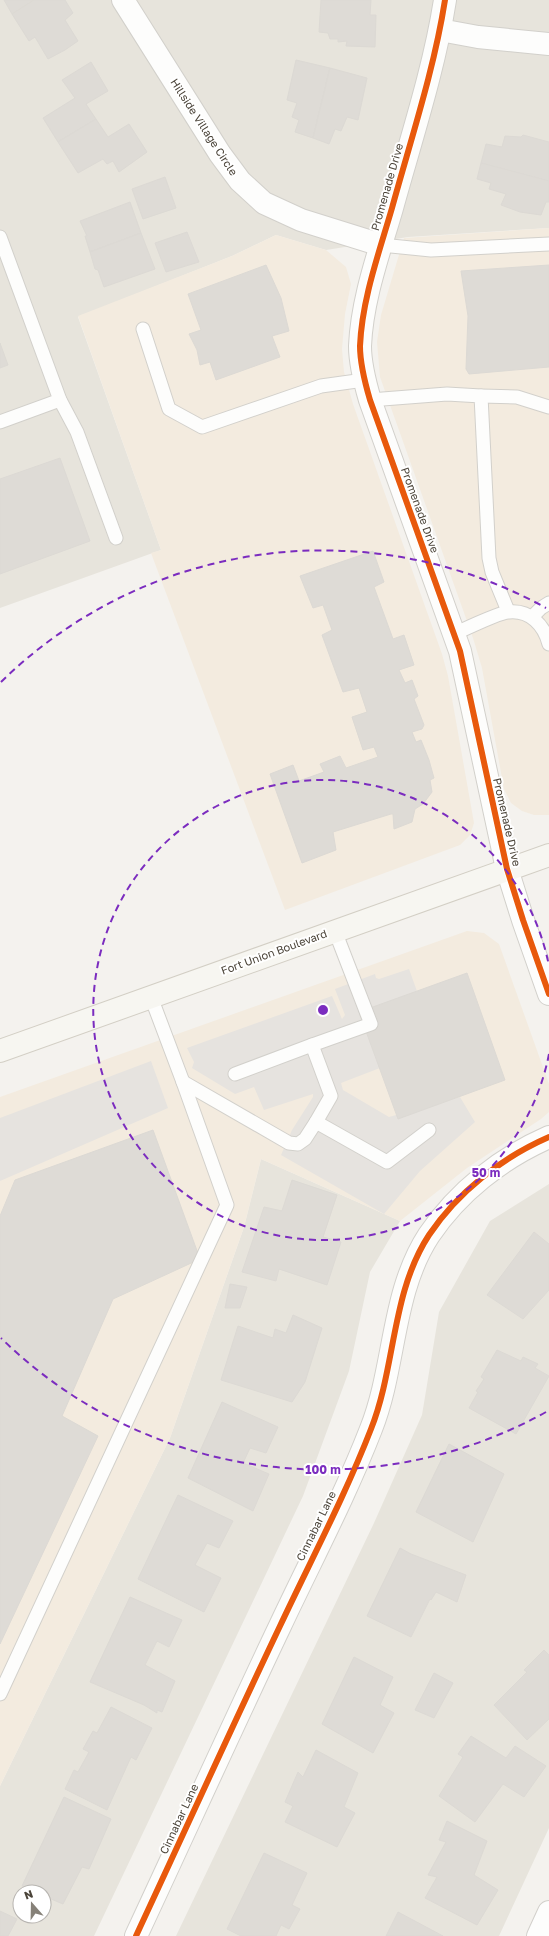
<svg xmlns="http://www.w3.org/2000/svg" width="549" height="1936" font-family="'Golos Text',sans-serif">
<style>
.residential{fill:#e7e4dc;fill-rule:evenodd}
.commercial{fill:#f3ebdf}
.parking{fill:#e6e3df}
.building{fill:#dedbd6;stroke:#dcd9d4}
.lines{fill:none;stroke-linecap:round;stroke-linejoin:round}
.service-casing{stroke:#d2d0cb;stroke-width:15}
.minor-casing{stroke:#d2d0cb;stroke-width:24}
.secondary-casing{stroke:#d3cfc5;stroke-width:24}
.service{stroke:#fdfdfc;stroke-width:13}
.minor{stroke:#fdfdfc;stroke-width:22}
.secondary{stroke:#f7f6f1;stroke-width:22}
.cycleway-casing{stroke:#fff;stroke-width:8}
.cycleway{stroke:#e8590c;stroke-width:6}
.ring{fill:none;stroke:#7b2cbf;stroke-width:2;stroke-dasharray:7 5}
.labels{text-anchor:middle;stroke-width:4;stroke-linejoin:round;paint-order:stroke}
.street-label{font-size:11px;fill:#4b4439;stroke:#fff}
.centre{fill:#7b2cbf;stroke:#fff;stroke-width:2}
.ring-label{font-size:12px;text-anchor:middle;font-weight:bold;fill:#7b2cbf;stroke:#fff;stroke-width:4;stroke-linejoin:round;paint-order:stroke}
</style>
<rect width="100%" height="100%" fill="#f4f2ee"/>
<g class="residential">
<polygon points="0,0 549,0 549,228 408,237 326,250 276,235 232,256 78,317 161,550 0,608"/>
<path d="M261,1159L400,1221L370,1272L349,1371L303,1496L94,1936H0V1786L170,1438L244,1227ZM20,1892H44V1916H20Z"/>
<polygon points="549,1184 549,1828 499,1936 176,1936 374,1523 422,1415 439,1312 490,1221"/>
</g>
<g class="commercial">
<polygon points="549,228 549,815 534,815 522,811 511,803 504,789 482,668 473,638 380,377 377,342 381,315 404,238"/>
<polygon points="276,235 326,250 346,267 351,284 345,314 342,349 344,372 353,404 442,654 448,676 474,823 470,835 460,845 285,910 151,553 161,550 78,316 232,256"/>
<polygon points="467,931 484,933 499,944 549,1084 549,1112 541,1119 467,1168 400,1221 261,1159 244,1227 170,1438 0,1786 0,1097"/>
</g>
<g class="parking">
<polygon points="409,969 423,1008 398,1061 341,1083 343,1090 389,1117 460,1097 475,1122 420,1171 384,1214 281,1155 292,1130 313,1097 313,1094 264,1110 254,1087 235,1094 192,1068 194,1062 187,1048 332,996 342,1019 345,1015 335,989 375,974 376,978 379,979"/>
<polygon points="151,1061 168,1108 0,1181 0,1118"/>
</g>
<g class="building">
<polygon points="4,0 34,0 12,14"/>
<polygon points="34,0 65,0 73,13 65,20 78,41 65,50 48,59 35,37 29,41 12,14"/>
<polygon points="321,0 371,0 370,15 376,15 375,47 346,46 347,41 338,42 338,39 330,39 328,33 319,32"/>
<polygon points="296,60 330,68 313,138 295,132 299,120 292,117 297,103 287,100"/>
<polygon points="91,62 108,91 86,104 96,119 58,142 43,118 75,98 62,80"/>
<polygon points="330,68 367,78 358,120 347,117 341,131 335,129 329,144 313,138"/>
<polygon points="96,119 108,137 129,124 147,152 119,172 113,161 107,164 103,159 78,173 58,142"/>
<polygon points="523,135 549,142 549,181 481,163 486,144 502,147 505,136 521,137"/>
<polygon points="481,163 549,181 549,202 546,202 541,215 520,212 501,205 506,194 489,189 491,183 477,179"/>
<polygon points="165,177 176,208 143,219 132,189"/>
<polygon points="130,202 141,233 90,252 85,236 87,236 80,221"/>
<polygon points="187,232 199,262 166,272 155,243"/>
<polygon points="141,233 155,269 104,287 98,270 95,269 90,252"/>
<polygon points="266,265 281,298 289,331 272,336 280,357 216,380 210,362 200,365 197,350 189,334 201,330 188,294"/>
<polygon points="549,265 549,367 469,374 466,369 468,316 461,271"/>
<polygon points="0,343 8,365 0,368"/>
<polygon points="60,458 90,541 0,574 0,479"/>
<polygon points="373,551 384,582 374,587 393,639 404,635 414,665 399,670 405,683 412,680 418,696 414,699 424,725 422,729 412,732 416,742 421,740 429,760 434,778 430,780 432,792 423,804 415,809 412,822 394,829 393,814 391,814 333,832 336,850 302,863 270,774 293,765 299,781 324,772 320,764 340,756 346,768 378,757 374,747 363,750 352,717 367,712 359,688 343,692 322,635 332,630 323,605 313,608 300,576"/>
<polygon points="467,973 505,1080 398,1119 359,1012"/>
<polygon points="153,1130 200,1259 113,1299 62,1416 98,1436 0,1644 0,1216 15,1180"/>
<polygon points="292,1180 337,1195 323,1237 341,1242 327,1285 279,1269 276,1281 242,1272 264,1207 282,1211"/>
<polygon points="534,1232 549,1244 549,1290 523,1319 487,1295"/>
<polygon points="230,1284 247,1287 240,1308 225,1308"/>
<polygon points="293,1315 322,1328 305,1382 292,1402 221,1380 238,1326 273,1338 275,1329 286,1333"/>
<polygon points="497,1350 521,1361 523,1357 538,1364 535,1368 549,1376 516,1434 469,1408 478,1392 476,1391 484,1379 481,1377"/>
<polygon points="222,1402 278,1427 266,1453 250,1448 243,1463 269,1474 253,1511 188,1478"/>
<polygon points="449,1444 504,1474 473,1542 416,1512"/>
<polygon points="178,1495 233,1521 219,1548 207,1543 195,1565 221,1578 204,1612 138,1579"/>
<polygon points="400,1548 411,1554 466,1575 457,1602 436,1592 431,1600 430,1599 411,1637 367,1616"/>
<polygon points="130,1597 182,1620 169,1647 157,1641 145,1665 175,1681 162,1712 157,1710 157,1713 144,1705 90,1682"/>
<polygon points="544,1650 549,1655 549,1719 527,1740 494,1705 527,1672 524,1670"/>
<polygon points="354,1657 393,1677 380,1705 394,1713 373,1753 322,1724"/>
<polygon points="434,1673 453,1683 434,1718 415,1710"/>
<polygon points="111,1707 152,1728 136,1760 131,1757 107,1810 65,1789 74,1770 78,1772 89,1752 83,1749 93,1731 97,1733"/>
<polygon points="471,1736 506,1758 515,1746 546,1766 524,1797 503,1784 475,1822 439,1796 463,1757 458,1754"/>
<polygon points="316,1750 358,1773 344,1807 355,1813 337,1847 285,1822 293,1806 285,1802 298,1772 303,1777"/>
<polygon points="64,1797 111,1819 89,1869 82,1867 63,1904 44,1896 44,1892 36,1892 22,1886"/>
<polygon points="447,1821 487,1841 474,1875 498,1890 477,1925 425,1898 437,1877 428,1875 446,1842 439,1840"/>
<polygon points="264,1853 307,1873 292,1905 300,1909 289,1929 281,1925 276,1936 241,1936 227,1929"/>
<polygon points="0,1911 17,1919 8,1936 0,1936"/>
<polygon points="398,1912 443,1936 386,1936"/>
</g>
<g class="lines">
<defs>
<g id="service">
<polyline points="0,237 60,400 0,422"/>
<polyline points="381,245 431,250 549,244"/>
<polyline points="143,329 169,409 202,427 321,386 364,380"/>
<polyline points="481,396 517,397 549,407"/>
<polyline points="60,400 77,432 116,538"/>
<polyline points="370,400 447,394 481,396 489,558 492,572 508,611"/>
<polyline points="532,617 541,608 549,603"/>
<path d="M454,634C465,629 500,612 509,612C530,610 544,625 549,644"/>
<polyline points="312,1045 371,1024 335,931"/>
<polyline points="235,1074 312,1045 331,1096 316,1122 387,1162 429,1130"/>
<polyline points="183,1082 289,1143 298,1144 305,1139 316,1122"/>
<polyline points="0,1694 227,1205 183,1082 151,997"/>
</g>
<g id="minor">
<polyline points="123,0 220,154 240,181 264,203 301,220 381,245"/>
<path d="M445,0C434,70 411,139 392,208C379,253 362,299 360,346C360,364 365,383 370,400L460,651L507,869L523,920L549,994"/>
<polyline points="440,30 478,37 549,44"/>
<path d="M136,1936C184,1833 231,1729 280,1626C311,1560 345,1496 371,1429C396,1366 391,1293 429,1235C458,1192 501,1158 549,1137"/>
<polyline points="538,1936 549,1912"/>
</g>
<polyline id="secondary" points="0,1051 549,855"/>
</defs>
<use href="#service" class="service-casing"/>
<use href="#minor" class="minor-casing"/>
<use href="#secondary" class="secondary-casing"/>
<use href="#service" class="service"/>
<use href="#minor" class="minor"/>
<use href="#secondary" class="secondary"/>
<defs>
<g id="cycleway">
<path d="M445,0C434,70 411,139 392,208C379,253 362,299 360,346C360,364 365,383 370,400L460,651L507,869L523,920L549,994"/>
<path d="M136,1936C184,1833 231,1729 280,1626C311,1560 345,1496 371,1429C396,1366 391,1293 429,1235C458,1192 501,1158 549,1137"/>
</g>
</defs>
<use href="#cycleway" class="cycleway-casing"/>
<use href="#cycleway" class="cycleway"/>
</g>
<g class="ring">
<path d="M549 1054A230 230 0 1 1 549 966"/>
<path d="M546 1412A460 460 0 0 1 1 1338M1 682A460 460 0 0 1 546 608"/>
</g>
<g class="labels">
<g class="street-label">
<text transform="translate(204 127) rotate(57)" y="4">Hillside Village Circle</text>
<text transform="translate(387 187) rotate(-74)" y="4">Promenade Drive</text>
<text transform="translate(420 510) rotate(70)" y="4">Promenade Drive</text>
<text transform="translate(507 822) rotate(77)" y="4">Promenade Drive</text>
<text transform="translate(274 952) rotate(-20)" y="4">Fort Union Boulevard</text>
<text transform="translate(316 1526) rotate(-64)" y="4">Cinnabar Lane</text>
<text transform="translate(179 1819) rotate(-65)" y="4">Cinnabar Lane</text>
</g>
</g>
<circle cx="323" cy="1010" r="6" class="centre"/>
<g class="ring-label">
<text x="486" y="1177">50 m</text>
<text x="323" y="1474">100 m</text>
</g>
<g transform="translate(32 1904) rotate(340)"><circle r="19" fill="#ffffff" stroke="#b7b4b0"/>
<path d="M0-3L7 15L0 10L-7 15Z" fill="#868178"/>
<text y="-6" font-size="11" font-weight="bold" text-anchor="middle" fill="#4b4439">N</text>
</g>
</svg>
